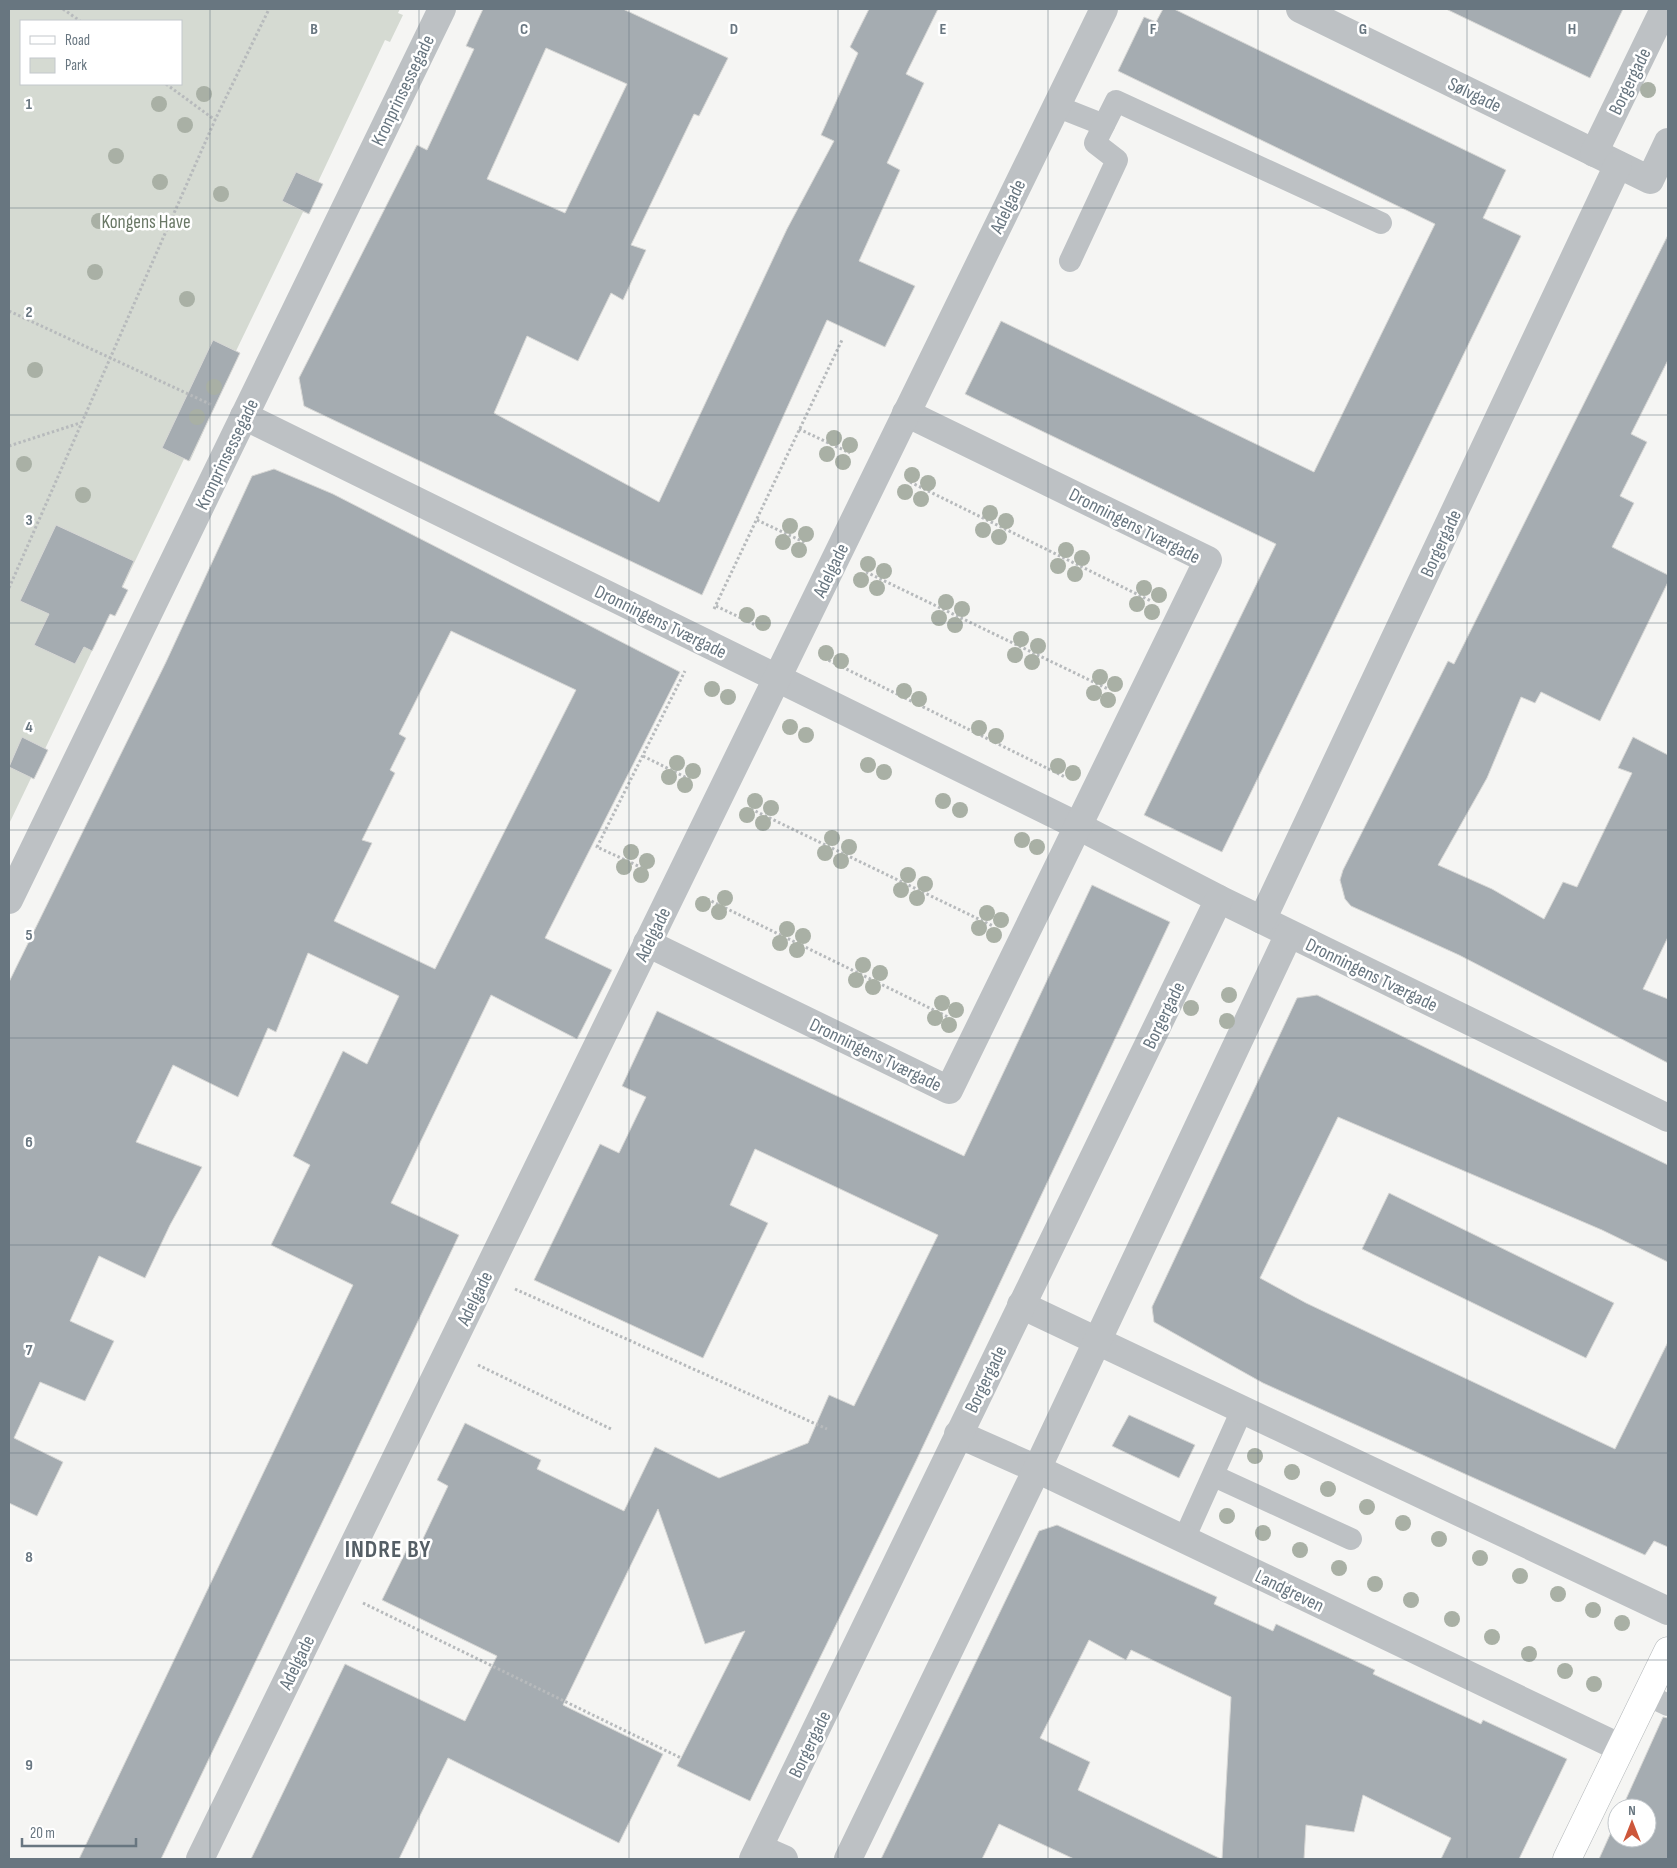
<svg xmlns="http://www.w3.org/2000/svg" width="1677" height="1868" font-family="'Sofia Sans Condensed',sans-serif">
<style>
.green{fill:#d5dad2;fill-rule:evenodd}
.building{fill:#a5acb1;stroke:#d7d7d5;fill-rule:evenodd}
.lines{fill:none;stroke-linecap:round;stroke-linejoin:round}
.primary-casing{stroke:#b1b5b8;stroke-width:29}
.path{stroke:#b7babc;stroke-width:3;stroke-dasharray:2.5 2.5;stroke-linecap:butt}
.lane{stroke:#bdc1c4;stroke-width:22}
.street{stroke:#bdc1c4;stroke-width:28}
.primary{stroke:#fff;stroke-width:28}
.tree{fill:#a9b0a5}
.grid{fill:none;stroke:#687680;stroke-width:1;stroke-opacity:0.55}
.labels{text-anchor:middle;stroke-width:5;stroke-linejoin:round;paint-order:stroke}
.street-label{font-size:19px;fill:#687680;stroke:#fff}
.park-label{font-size:19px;fill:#6a7866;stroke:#fff}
.district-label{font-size:24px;font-weight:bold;letter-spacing:1px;fill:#555f66;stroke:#fff}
.grid-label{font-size:16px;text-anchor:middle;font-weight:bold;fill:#687680;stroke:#fff;stroke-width:5;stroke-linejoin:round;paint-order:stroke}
</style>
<rect width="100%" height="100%" fill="#f5f5f3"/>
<path class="green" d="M9,9H400L398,13L403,15L390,42L385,40L318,182L309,214L303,212L236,351L240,353L226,383L222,381L200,428L204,430L190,461L184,459L9,824ZM21,21H181V84H21Z"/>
<g class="building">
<path d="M483,9H623L728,58L699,116L694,114L631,245L646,250L623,300L611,293L578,361L527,336L494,413L659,502L787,229L834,141L821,135L858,53L850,47L869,9H938L906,74L924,83L887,163L900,170L859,261L915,286L885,347L827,320L702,595L304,406L299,378L417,145L427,150L474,49L466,46ZM546,48L627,84L565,213L487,179Z"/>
<polygon points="1163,9 1174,9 1506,170 1483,218 1521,236 1222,852 1144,815 1276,544 965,394 1001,321 1314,472 1435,224 1118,71 1144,17 1156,22"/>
<polygon points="1446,9 1623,9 1590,78"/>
<polygon points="296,172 323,184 309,214 282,201"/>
<polygon points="1668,235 1668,360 1631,434 1647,442 1620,496 1634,503 1612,547 1668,575 1668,582 1600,721 1541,692 1535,703 1521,697 1487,778 1438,865 1492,889 1544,919 1563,882 1577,887 1632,773 1618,768 1633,737 1668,755 1668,937 1643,989 1668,999 1668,1063 1459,955 1351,906 1345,899 1340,880 1343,870 1448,661 1454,664"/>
<polygon points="213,340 240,353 189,461 162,448"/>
<path d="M274,469L333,494L680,672L545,938L612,970L577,1039L491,995L391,1203L459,1235L341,1483L161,1859H79L353,1285L271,1245L310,1165L293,1156L343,1051L367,1064L399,996L308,953L276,1032L268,1028L238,1097L173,1065L136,1142L202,1167L170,1225L145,1278L99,1256L70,1321L114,1341L85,1401L40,1382L14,1438L63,1462L37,1516L9,1503V982L166,662L252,476ZM451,631L576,690L435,969L334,921L372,843L362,840L395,773L390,770L406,738L399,734Z"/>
<polygon points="56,525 134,561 122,587 128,590 115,616 110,614 92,651 84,647 75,664 34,645 49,614 20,601"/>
<polygon points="22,737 48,750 34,779 9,767"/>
<polygon points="1092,885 1170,922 916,1461 750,1801 677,1766 745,1631 705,1644 658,1509 563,1705 663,1754 619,1843 448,1758 399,1859 251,1859 345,1664 465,1721 497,1656 382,1600 411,1541 420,1545 448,1486 437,1480 465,1423 541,1460 537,1469 624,1511 655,1447 719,1478 808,1443 829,1395 854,1406 938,1235 755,1149 730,1205 768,1223 703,1358 534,1280 600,1144 619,1153 646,1097 622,1086 657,1011 964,1156"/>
<polygon points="1317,995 1668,1165 1668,1262 1602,1230 1338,1117 1260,1278 1306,1303 1615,1449 1668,1342 1668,1547 1654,1541 1645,1555 1263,1383 1154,1322 1152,1307 1297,998"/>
<polygon points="1389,1193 1614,1303 1586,1358 1362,1249"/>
<polygon points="1129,1415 1195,1445 1179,1478 1112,1446"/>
<polygon points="1057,1525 1217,1597 1214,1604 1273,1631 1276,1624 1375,1670 1373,1674 1481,1724 1483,1720 1567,1759 1519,1859 1441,1859 1451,1838 1363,1795 1354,1832 1306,1825 1304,1859 1222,1859 1231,1697 1131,1650 1126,1660 1089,1640 1040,1738 1090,1762 1078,1790 1221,1859 1074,1859 999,1824 982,1859 881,1859 1039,1531"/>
<polygon points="1663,1717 1668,1718 1668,1859 1599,1859 1617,1819 1617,1838 1647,1838 1647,1808 1622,1808"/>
</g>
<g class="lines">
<defs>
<polyline id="primary" points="1567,1859 1668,1651"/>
</defs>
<use href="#primary" class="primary-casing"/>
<g class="path">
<polyline points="63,9 80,21"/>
<polyline points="166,84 215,120"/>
<polyline points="9,311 212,405"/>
<polyline points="799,429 850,453"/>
<polyline points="9,446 80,423"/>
<polyline points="910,482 1151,601"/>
<polyline points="757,520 806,543"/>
<polyline points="866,572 1108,689"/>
<polyline points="9,588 215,120 269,9"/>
<polyline points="716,606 764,629"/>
<polyline points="714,609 842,340"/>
<polyline points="824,658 1065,777"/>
<polyline points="643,756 691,780"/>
<polyline points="751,809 993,926"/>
<polyline points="647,870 597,847 685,671"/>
<polyline points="707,899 948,1017"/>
<polyline points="515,1289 827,1429"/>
<polyline points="478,1365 611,1429"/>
<polyline points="363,1603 681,1758"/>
</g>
<g class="lane">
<polyline points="1056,106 1104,125"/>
<polyline points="1070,261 1117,160 1095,143 1116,101 1381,223"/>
<polyline points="1214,1476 1351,1539"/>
<polyline points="1184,1539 1242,1410"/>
<polyline points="1647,1695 1668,1705"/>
</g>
<g class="street">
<polyline points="1300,9 1650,180 1668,142"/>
<polyline points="1594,153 1664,9"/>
<polyline points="244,416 1078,826 1219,899 1668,1118"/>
<polyline points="9,900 442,9"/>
<polyline points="1262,920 1618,165"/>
<polyline points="647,943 949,1090 1208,560 906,413"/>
<polyline points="1021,1305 1668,1611"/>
<polyline points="958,1434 1037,1469 1621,1748"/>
<polyline points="759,1848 784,1859"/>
<polyline points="200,1859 1104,9"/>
<polyline points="753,1859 1219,899"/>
<polyline points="848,1859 1037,1469 1289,934"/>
</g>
<use href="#primary" class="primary"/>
</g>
<g class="tree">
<circle cx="1648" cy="90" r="8"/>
<circle cx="204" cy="94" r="8"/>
<circle cx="159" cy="104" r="8"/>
<circle cx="185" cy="125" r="8"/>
<circle cx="116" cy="156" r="8"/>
<circle cx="160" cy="182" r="8"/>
<circle cx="221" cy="194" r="8"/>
<circle cx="99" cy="221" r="8"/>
<circle cx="95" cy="272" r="8"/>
<circle cx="187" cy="299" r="8"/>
<circle cx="35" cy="370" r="8"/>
<circle cx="214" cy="387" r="8"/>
<circle cx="197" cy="417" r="8"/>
<circle cx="834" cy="438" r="8"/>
<circle cx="850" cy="445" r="8"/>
<circle cx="827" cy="454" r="8"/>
<circle cx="843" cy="462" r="8"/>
<circle cx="24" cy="464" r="8"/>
<circle cx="912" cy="475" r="8"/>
<circle cx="928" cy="483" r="8"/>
<circle cx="905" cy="492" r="8"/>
<circle cx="83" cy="495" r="8"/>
<circle cx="921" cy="499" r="8"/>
<circle cx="990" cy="513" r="8"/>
<circle cx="1006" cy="521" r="8"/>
<circle cx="790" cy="526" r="8"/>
<circle cx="983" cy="530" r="8"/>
<circle cx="806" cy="534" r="8"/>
<circle cx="999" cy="537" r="8"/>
<circle cx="783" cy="542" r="8"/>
<circle cx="799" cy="550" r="8"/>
<circle cx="1066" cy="550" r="8"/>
<circle cx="1082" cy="558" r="8"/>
<circle cx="868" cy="564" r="8"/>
<circle cx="1058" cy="566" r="8"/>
<circle cx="884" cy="571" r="8"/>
<circle cx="1075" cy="574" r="8"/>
<circle cx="861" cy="580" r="8"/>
<circle cx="877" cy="588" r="8"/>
<circle cx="1144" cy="588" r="8"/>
<circle cx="1159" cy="595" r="8"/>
<circle cx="946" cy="602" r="8"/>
<circle cx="1137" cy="604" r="8"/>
<circle cx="962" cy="609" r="8"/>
<circle cx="1152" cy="612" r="8"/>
<circle cx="747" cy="615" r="8"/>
<circle cx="939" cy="618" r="8"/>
<circle cx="763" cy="623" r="8"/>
<circle cx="955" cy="625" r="8"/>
<circle cx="1021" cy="639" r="8"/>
<circle cx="1038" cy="646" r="8"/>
<circle cx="826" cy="653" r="8"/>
<circle cx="1015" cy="655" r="8"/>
<circle cx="841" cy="661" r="8"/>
<circle cx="1032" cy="662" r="8"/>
<circle cx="1100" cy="677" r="8"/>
<circle cx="1115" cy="684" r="8"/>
<circle cx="712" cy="689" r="8"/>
<circle cx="904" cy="691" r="8"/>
<circle cx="1094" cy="693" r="8"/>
<circle cx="728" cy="697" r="8"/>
<circle cx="919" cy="699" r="8"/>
<circle cx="1108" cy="700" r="8"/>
<circle cx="790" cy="727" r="8"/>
<circle cx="979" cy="728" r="8"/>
<circle cx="806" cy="735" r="8"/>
<circle cx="996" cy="736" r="8"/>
<circle cx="677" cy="763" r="8"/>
<circle cx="868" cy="765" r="8"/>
<circle cx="1058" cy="766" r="8"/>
<circle cx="693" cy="771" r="8"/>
<circle cx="884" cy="772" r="8"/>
<circle cx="1073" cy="773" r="8"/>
<circle cx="669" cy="777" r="8"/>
<circle cx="685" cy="785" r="8"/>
<circle cx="755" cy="801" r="8"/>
<circle cx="943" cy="801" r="8"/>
<circle cx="771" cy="808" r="8"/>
<circle cx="960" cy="810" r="8"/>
<circle cx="747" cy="815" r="8"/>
<circle cx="763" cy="823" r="8"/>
<circle cx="832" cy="838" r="8"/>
<circle cx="1022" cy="840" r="8"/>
<circle cx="849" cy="847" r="8"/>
<circle cx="1037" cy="847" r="8"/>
<circle cx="631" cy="852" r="8"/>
<circle cx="825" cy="853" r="8"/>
<circle cx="647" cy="861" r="8"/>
<circle cx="841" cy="861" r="8"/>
<circle cx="624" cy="867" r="8"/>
<circle cx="641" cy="875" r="8"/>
<circle cx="908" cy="875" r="8"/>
<circle cx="925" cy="884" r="8"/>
<circle cx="901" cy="890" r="8"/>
<circle cx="725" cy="898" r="8"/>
<circle cx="917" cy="898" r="8"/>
<circle cx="703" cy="904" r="8"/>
<circle cx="719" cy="912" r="8"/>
<circle cx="987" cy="913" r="8"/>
<circle cx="1001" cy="920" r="8"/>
<circle cx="979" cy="928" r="8"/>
<circle cx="787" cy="929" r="8"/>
<circle cx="994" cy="935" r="8"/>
<circle cx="803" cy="936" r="8"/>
<circle cx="780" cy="943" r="8"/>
<circle cx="797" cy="950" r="8"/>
<circle cx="863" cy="965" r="8"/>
<circle cx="880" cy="973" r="8"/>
<circle cx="856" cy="980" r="8"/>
<circle cx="873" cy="987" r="8"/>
<circle cx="1229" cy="995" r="8"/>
<circle cx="942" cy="1003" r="8"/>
<circle cx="1191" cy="1008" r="8"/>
<circle cx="956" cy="1010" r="8"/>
<circle cx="935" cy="1018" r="8"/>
<circle cx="1227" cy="1021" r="8"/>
<circle cx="949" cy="1025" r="8"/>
<circle cx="1255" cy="1456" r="8"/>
<circle cx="1292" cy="1472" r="8"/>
<circle cx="1328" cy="1489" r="8"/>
<circle cx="1367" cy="1507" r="8"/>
<circle cx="1227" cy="1516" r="8"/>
<circle cx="1403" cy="1523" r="8"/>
<circle cx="1263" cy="1533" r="8"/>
<circle cx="1439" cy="1539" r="8"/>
<circle cx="1300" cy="1550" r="8"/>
<circle cx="1480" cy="1558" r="8"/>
<circle cx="1339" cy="1568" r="8"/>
<circle cx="1520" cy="1576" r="8"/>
<circle cx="1375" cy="1584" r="8"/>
<circle cx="1558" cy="1594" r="8"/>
<circle cx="1411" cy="1600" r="8"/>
<circle cx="1593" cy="1610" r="8"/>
<circle cx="1452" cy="1619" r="8"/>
<circle cx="1622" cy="1623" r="8"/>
<circle cx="1492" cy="1637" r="8"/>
<circle cx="1529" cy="1654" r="8"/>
<circle cx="1565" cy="1671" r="8"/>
<circle cx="1594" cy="1684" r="8"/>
</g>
<path class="grid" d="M210,9V1859M419,9V1859M629,9V1859M838,9V1859M1048,9V1859M1258,9V1859M1467,9V1859M9,208H1668M9,415H1668M9,623H1668M9,830H1668M9,1038H1668M9,1245H1668M9,1453H1668M9,1660H1668"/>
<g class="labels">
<g class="street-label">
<text transform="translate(1629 81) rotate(-64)" y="7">Borgergade</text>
<text transform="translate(402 90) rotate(-64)" y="7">Kronprinsessegade</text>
<text transform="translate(1475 94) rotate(26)" y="7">Sølvgade</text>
<text transform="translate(1007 206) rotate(-64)" y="7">Adelgade</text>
<text transform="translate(226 454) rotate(-64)" y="7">Kronprinsessegade</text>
<text transform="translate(1135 525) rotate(27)" y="7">Dronningens Tværgade</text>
<text transform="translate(1440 543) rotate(-65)" y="7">Borgergade</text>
<text transform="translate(830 570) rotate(-64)" y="7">Adelgade</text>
<text transform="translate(661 621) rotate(26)" y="7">Dronningens Tværgade</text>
<text transform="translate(652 934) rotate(-64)" y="7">Adelgade</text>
<text transform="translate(1372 974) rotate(26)" y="7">Dronningens Tværgade</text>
<text transform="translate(1163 1015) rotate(-64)" y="7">Borgergade</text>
<text transform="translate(876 1054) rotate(26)" y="7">Dronningens Tværgade</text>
<text transform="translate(474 1298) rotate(-64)" y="7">Adelgade</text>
<text transform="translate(985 1379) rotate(-64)" y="7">Borgergade</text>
<text transform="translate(1290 1590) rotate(26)" y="7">Landgreven</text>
<text transform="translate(296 1662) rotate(-64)" y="7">Adelgade</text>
<text transform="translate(809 1744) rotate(-64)" y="7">Borgergade</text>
</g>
<g class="park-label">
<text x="146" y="228">Kongens Have</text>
</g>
<g class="district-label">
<text x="388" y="1557">INDRE BY</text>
</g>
</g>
<g class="grid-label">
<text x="314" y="34">B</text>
<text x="524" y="34">C</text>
<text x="734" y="34">D</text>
<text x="943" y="34">E</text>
<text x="1153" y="34">F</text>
<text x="1363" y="34">G</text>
<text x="1572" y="34">H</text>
<text x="29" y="109">1</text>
<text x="29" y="317">2</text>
<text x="29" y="525">3</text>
<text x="29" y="732">4</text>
<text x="29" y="940">5</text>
<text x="29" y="1147">6</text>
<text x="29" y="1355">7</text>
<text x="29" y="1562">8</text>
<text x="29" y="1770">9</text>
</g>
<rect width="1677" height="1868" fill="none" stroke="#687680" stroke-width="20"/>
<rect x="20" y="20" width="162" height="65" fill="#ffffff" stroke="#c3c8cc"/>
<rect x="30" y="36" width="25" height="8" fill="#ffffff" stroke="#c3c8cc"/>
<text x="65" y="45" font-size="15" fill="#687680">Road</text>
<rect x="30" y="58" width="25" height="15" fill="#d5dad2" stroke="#c3c8cc"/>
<text x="65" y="70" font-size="15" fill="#687680">Park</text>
<g transform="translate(1632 1823)"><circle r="24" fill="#ffffff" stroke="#c3c8cc"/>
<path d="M0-4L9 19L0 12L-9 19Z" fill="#cd573b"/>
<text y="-8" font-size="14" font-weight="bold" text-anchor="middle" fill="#687680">N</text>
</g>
<path d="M22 1838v8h114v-8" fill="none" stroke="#687680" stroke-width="2.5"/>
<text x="30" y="1838" font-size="15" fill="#687680" stroke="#ffffff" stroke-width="4" paint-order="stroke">20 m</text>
</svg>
